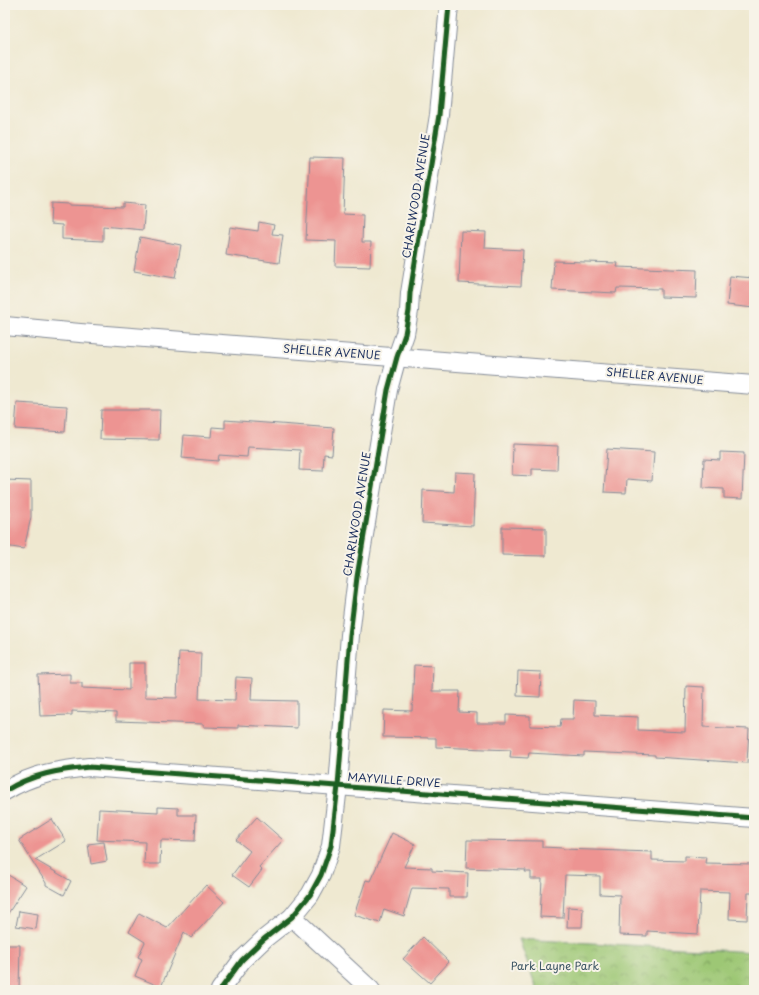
<svg xmlns="http://www.w3.org/2000/svg" width="759" height="995" font-family="'Playpen Sans',sans-serif">
<style>
.park{fill:url(#park-crowns);stroke:#5c7b69}
.building{fill:#ed9492}
.lines{fill:none;stroke-linecap:round;stroke-linejoin:round}
.minor-casing{stroke:#858c98;stroke-width:20}
.minor{stroke:#fff;stroke-width:18}
.cycleway-casing{stroke:#f7f3e8;stroke-width:8}
.cycleway{stroke:#1b5e20;stroke-width:5}
.labels{text-anchor:middle;stroke-width:4;stroke-linejoin:round;paint-order:stroke}
.street-label{font-size:11px;fill:#1b2f5e;stroke:#f7f3e8}
.park-label{font-size:11px;fill:#3c5564;stroke:#f7f3e8}
</style>
<defs>
<pattern id="park-crowns" width="20" height="18" patternUnits="userSpaceOnUse"><rect width="20" height="18" fill="#9dc774"/><path d="M2 6a3 3 0 1 1 6 0M12 15a3 3 0 1 1 6 0" fill="none" stroke="#7fa262"/></pattern>
</defs>
<rect width="100%" height="100%" fill="#f7f3e8"/>
<filter id="ink" filterUnits="userSpaceOnUse"><feTurbulence type="fractalNoise" baseFrequency=".025" numOctaves="2"/><feDisplacementMap in="SourceGraphic" scale="8" xChannelSelector="R" yChannelSelector="G"/><feConvolveMatrix kernelMatrix="1 2 1 2 8 2 1 2 1" color-interpolation-filters="sRGB"/></filter>
<filter id="wash" filterUnits="userSpaceOnUse"><feTurbulence type="fractalNoise" baseFrequency=".012" numOctaves="4" result="noise"/><feDisplacementMap in="SourceGraphic" scale="16" xChannelSelector="R" yChannelSelector="G"/><feGaussianBlur stdDeviation="0.9" result="paint"/><feColorMatrix in="noise" values="0 0 0 0 0 0 0 0 0 0 0 0 0 0 0 0 0 1.4 0 .05"/><feComposite in="paint" operator="in"/></filter>
<g filter="url(#wash)">
<rect width="100%" height="100%" fill="#efe9d1"/>
<polygon class="park" points="519,939 754,952 754,990 537,990"/>
<g id="blocks">
<g class="building">
<polygon points="310,157 345,158 343,214 363,215 362,242 371,242 370,267 335,266 336,241 306,240"/>
<polygon points="51,203 68,204 68,205 123,207 123,203 145,205 143,230 103,226 103,241 62,239 62,225 50,224"/>
<polygon points="259,222 274,225 272,234 283,235 279,263 226,255 230,227 258,231"/>
<polygon points="461,231 486,232 485,248 523,250 521,286 459,283"/>
<polygon points="140,237 181,245 175,278 134,271"/>
<polygon points="554,261 618,263 617,267 697,270 696,298 661,297 661,289 617,288 616,293 552,290"/>
<polygon points="730,276 754,278 754,308 727,305"/>
<polygon points="17,403 67,406 65,432 15,429"/>
<polygon points="101,410 160,410 159,440 100,439"/>
<polygon points="225,420 334,428 332,455 324,454 323,471 299,470 300,450 248,447 247,457 219,455 218,461 182,458 184,435 211,437 212,427 225,428"/>
<polygon points="513,444 558,446 557,470 532,469 532,476 512,475"/>
<polygon points="607,449 654,452 652,481 627,479 626,493 604,492"/>
<polygon points="720,452 744,453 742,499 724,498 724,489 703,488 704,459 720,460"/>
<polygon points="455,472 475,473 473,526 422,523 423,490 454,492"/>
<polygon points="5,480 31,481 31,517 24,549 5,546 5,534 9,512 5,512"/>
<polygon points="502,527 546,528 546,556 502,555"/>
<polygon points="179,652 201,653 199,699 235,700 236,677 252,678 251,700 297,701 297,728 238,725 238,728 204,727 204,724 116,721 116,713 72,711 72,715 40,716 38,675 70,674 70,683 82,683 82,688 129,690 129,663 145,663 145,697 177,698"/>
<polygon points="414,665 433,666 432,691 460,691 459,712 477,713 477,723 506,723 506,715 530,716 530,726 560,727 561,719 573,719 574,700 595,701 595,715 638,717 638,730 685,732 686,686 704,687 703,727 749,729 747,763 655,757 655,755 584,752 584,756 529,753 528,758 510,757 511,750 436,747 436,738 383,737 384,710 412,711"/>
<polygon points="518,671 541,672 540,697 517,696"/>
<polygon points="158,807 178,808 178,815 196,815 195,841 161,840 160,864 144,864 145,842 97,840 99,809 158,812"/>
<polygon points="257,817 283,840 259,867 262,870 249,887 232,875 250,851 236,840"/>
<polygon points="52,819 66,841 35,860 71,881 64,895 46,885 46,883 19,840"/>
<polygon points="392,833 415,844 404,867 432,868 432,871 468,873 467,897 449,897 449,889 412,888 404,916 384,909 380,923 354,915 366,880 370,881"/>
<polygon points="467,840 542,841 542,847 563,848 563,849 652,852 652,860 685,861 685,856 706,857 705,863 754,864 754,893 748,893 747,920 729,919 730,892 700,891 698,934 647,931 647,936 619,935 620,895 600,894 600,876 565,875 563,918 540,917 542,879 531,879 531,872 525,872 526,870 466,868"/>
<polygon points="104,842 107,861 91,864 88,844"/>
<polygon points="5,873 26,886 5,918"/>
<polygon points="206,885 224,902 191,938 184,932 161,987 135,976 142,959 138,957 145,942 129,932 139,913 167,928"/>
<polygon points="568,907 583,908 582,927 567,927"/>
<polygon points="19,911 38,914 36,929 16,926"/>
<polygon points="423,937 449,962 430,983 403,959"/>
<polygon points="5,945 20,945 19,990 5,990"/>
</g>
</g>
</g>
<g filter="url(#ink)">
<use href="#blocks" fill-opacity="0" stroke="#858c98" stroke-width="1"/>
<g class="lines">
<defs>
<g id="minor">
<polyline points="5,326 80,333 754,385"/>
<path d="M5,791C32,774 59,770 89,767L754,818"/>
<polyline points="292,917 371,990"/>
<polyline points="220,990 242,960 264,939 292,917 310,895 321,875 331,846 338,786 350,635 357,577 388,390 397,357 405,334 409,311 410,293 439,115 449,5"/>
</g>
</defs>
<use href="#minor" class="minor-casing"/>
<use href="#minor" class="minor"/>
<defs>
<g id="cycleway">
<path d="M5,791C32,774 59,770 89,767L754,818"/>
<polyline points="220,990 242,960 264,939 292,917 310,895 321,875 331,846 338,786 350,635 357,577 388,390 397,357 405,334 409,311 410,293 439,115 449,5"/>
</g>
</defs>
<use href="#cycleway" class="cycleway-casing"/>
<use href="#cycleway" class="cycleway"/>
</g>
</g>
<g class="labels">
<g class="street-label">
<text transform="translate(416 196) rotate(-81)" y="4">CHARLWOOD AVENUE</text>
<text transform="translate(332 352) rotate(4)" y="4">SHELLER AVENUE</text>
<text transform="translate(655 376) rotate(5)" y="4">SHELLER AVENUE</text>
<text transform="translate(357 514) rotate(-81)" y="4">CHARLWOOD AVENUE</text>
<text transform="translate(394 780) rotate(4)" y="4">MAYVILLE DRIVE</text>
</g>
<g class="park-label">
<text x="555" y="970">Park Layne Park</text>
</g>
</g>
<rect width="759" height="995" fill="none" stroke="#f7f3e8" stroke-width="20"/>
</svg>
